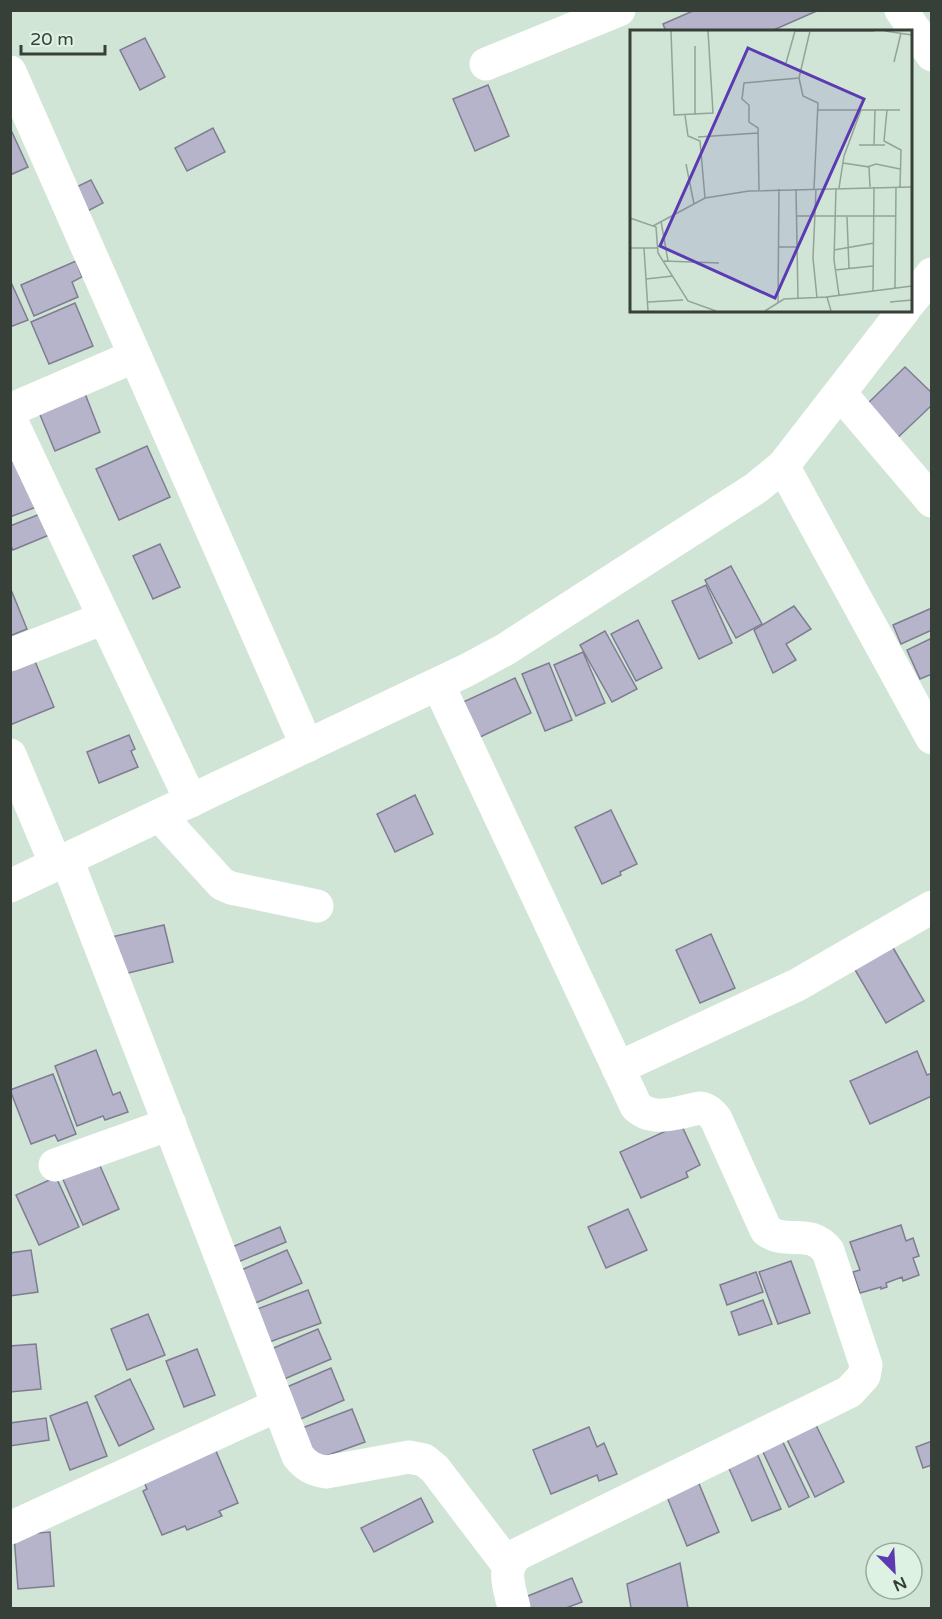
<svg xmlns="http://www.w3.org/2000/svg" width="942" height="1619" font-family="'Varela Round',sans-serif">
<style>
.building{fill:#b6b4ca;stroke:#7f7d91;stroke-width:1.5}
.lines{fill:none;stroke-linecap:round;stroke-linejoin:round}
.minor{stroke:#fff;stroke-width:33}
.inset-road{fill:none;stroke:#92a397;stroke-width:1.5}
.view{fill:#5b3ab2;fill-opacity:0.15;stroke:#5b3ab2;stroke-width:3}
.inset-edge{fill:none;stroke:#363f38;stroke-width:3}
</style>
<rect width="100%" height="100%" fill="#d0e5d6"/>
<g class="building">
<polygon points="695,10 819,10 769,32 666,32 663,24"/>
<polygon points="145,38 165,77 140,90 120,50"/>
<polygon points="488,85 509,136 475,151 453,99"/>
<polygon points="213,128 225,152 187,171 175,148"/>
<polygon points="11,130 28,167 10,175 10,130"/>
<polygon points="91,180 103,203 82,214 70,190"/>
<polygon points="76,261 82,277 72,282 78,297 34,316 21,285"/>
<polygon points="10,280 28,320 10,327"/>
<polygon points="75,303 93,346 49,364 31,322"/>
<polygon points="905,367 932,393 932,405 892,443 860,411"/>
<polygon points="84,391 100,432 55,451 38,410"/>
<polygon points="147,446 170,497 119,520 96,469"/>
<polygon points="10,456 39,506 10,517"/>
<polygon points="40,514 49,535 13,550 10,544 10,526"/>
<polygon points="160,544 180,587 153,599 133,556"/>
<polygon points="731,566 762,624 736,638 705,580"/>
<polygon points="706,585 732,643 699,659 672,601"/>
<polygon points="12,592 27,629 10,636 10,593"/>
<polygon points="794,606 811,629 786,644 796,660 773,673 754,630"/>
<polygon points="932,608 932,630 901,644 893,625"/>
<polygon points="638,620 662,668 636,681 611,634"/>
<polygon points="605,631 637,689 612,702 580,645"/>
<polygon points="932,638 932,674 920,679 907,650"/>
<polygon points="583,652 605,703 576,716 554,665"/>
<polygon points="34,659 54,707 10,725 10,668"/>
<polygon points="549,663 572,720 545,731 522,674"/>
<polygon points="515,678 531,713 478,738 461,703"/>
<polygon points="129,735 135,749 131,751 138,767 99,783 87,752"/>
<polygon points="415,795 433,834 395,852 377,814"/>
<polygon points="611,810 637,864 620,872 621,875 602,884 575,827"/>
<polygon points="164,925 173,962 116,976 107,938"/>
<polygon points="711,934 735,988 700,1003 676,950"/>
<polygon points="892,946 924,1001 886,1023 854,968"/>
<polygon points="96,1050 113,1095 120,1092 128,1112 105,1120 103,1116 77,1126 55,1066"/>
<polygon points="917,1051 927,1075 932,1073 932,1096 870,1124 850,1081"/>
<polygon points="53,1074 76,1134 58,1141 55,1135 31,1144 10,1090"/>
<polygon points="681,1124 700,1165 686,1172 688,1177 641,1198 620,1152"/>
<polygon points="97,1159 119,1209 83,1225 61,1175"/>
<polygon points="56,1177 79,1227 39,1245 16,1195"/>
<polygon points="628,1209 647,1250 606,1268 588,1227"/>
<polygon points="901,1225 906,1241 913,1238 919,1256 913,1258 919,1275 903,1281 902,1277 886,1283 887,1287 881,1289 881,1287 860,1293 853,1272 860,1270 850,1242"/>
<polygon points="280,1227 286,1242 231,1265 225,1250"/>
<polygon points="31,1250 38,1292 10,1296 10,1253"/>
<polygon points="287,1250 302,1283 253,1304 239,1271"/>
<polygon points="791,1261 810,1313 778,1324 759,1272"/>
<polygon points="756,1272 763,1292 727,1305 720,1285"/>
<polygon points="308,1290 321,1323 264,1344 252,1311"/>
<polygon points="763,1300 772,1324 739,1335 731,1312"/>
<polygon points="148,1314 165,1355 127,1370 111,1329"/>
<polygon points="318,1329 331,1359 282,1380 269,1350"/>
<polygon points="36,1344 41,1389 10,1392 10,1346"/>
<polygon points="197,1349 215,1395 184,1407 166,1361"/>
<polygon points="331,1368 344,1400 294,1422 280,1390"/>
<polygon points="130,1379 154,1429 119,1446 95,1396"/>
<polygon points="87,1402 107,1456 70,1470 50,1416"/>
<polygon points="352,1409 365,1442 309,1462 297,1430"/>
<polygon points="812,1417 844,1482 815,1497 783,1431"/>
<polygon points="46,1418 49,1440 10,1446 10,1423"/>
<polygon points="589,1427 597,1447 604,1443 617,1474 599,1481 597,1475 551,1494 533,1450"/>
<polygon points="781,1438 809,1497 789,1507 761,1448"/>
<polygon points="932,1441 932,1465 923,1468 916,1447"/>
<polygon points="213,1444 238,1503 219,1511 222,1516 187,1530 185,1526 162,1535 143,1491 147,1489 141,1475"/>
<polygon points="756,1451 781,1509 752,1521 727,1464"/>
<polygon points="697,1479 719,1532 687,1546 665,1492"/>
<polygon points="421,1498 433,1522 374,1552 361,1528"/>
<polygon points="50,1532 54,1586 18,1589 14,1535"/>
<polygon points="680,1563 688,1608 631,1608 627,1584"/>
<polygon points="572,1578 582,1602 566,1608 527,1608 523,1598"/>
</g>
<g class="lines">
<g class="minor">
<polyline points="901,10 932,55"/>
<polyline points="486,64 619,10"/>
<polyline points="10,72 307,746"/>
<polyline points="910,302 932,274"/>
<polyline points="840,393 932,501"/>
<polyline points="10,410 135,356"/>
<polyline points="10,418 191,801"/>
<polyline points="783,466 932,738"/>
<polyline points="10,655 104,618"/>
<path d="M438,684L636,1106C653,1123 678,1112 700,1108C708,1109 711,1113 716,1119L766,1230C786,1246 810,1227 828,1251L866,1365L864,1376L849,1392L518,1554C500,1569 510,1588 514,1608"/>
<polyline points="10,755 56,865"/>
<polyline points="160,816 222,884 231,888 317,906"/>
<path d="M67,860L298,1456C306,1466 313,1470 326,1472L409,1457L424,1460L435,1469L508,1565"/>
<polyline points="10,886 467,670 506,649 756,488 783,466 904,310"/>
<polyline points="618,1068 797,985 932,907"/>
<polyline points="55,1165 170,1124"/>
<polyline points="10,1528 278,1405"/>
</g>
</g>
<g transform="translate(630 30)">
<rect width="282" height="282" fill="#d0e5d6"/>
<path class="inset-road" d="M41,1L44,85L83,83L78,1M255,1L282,5M65,16V85M264,32L271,3M156,33L165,1H244M169,48L173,66L188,73L184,159M188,80H270M257,80L254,111L271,120L270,157M55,85L58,106L70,111L75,168M68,107L128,103M229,115H255M244,115L245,80M213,133L239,137L240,157M56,134L64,174M237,137L246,134L270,139M206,158L204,230L209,265M209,158L214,126L231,80M166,159L168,269M186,159L183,228L187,268M129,160L128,98L119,92V75L112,69L114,53L169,48L180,1M166,186H266M217,187L219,238M0,188L26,197L28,223L58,271L86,281M31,191L38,231M23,196L75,168L119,161L282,157M148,217H167M0,218H28M14,218L18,281M204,220L244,213M34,231L89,233M205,240L243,236M16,249L43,246M265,258L266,157M243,261L244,157M18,272L53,270M148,272L149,159M260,272L282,270M135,281L154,269L197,267M201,281L197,267L282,256"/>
<path class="view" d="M118,18L234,69L145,268L30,216Z"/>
<rect width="282" height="282" class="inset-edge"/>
</g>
<rect width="942" height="1619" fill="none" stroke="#363f38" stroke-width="24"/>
<g transform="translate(894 1571) rotate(156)"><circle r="28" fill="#ddf2e3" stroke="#9aaa9f" stroke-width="1.5"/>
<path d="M0-4.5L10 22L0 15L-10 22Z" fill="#5b3ab2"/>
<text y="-9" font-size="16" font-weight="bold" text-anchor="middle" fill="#363f38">N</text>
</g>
<path d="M21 45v9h84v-9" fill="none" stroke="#363f38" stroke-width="3"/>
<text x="30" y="45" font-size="18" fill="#363f38" stroke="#ddf2e3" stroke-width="4.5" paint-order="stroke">20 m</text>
</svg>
